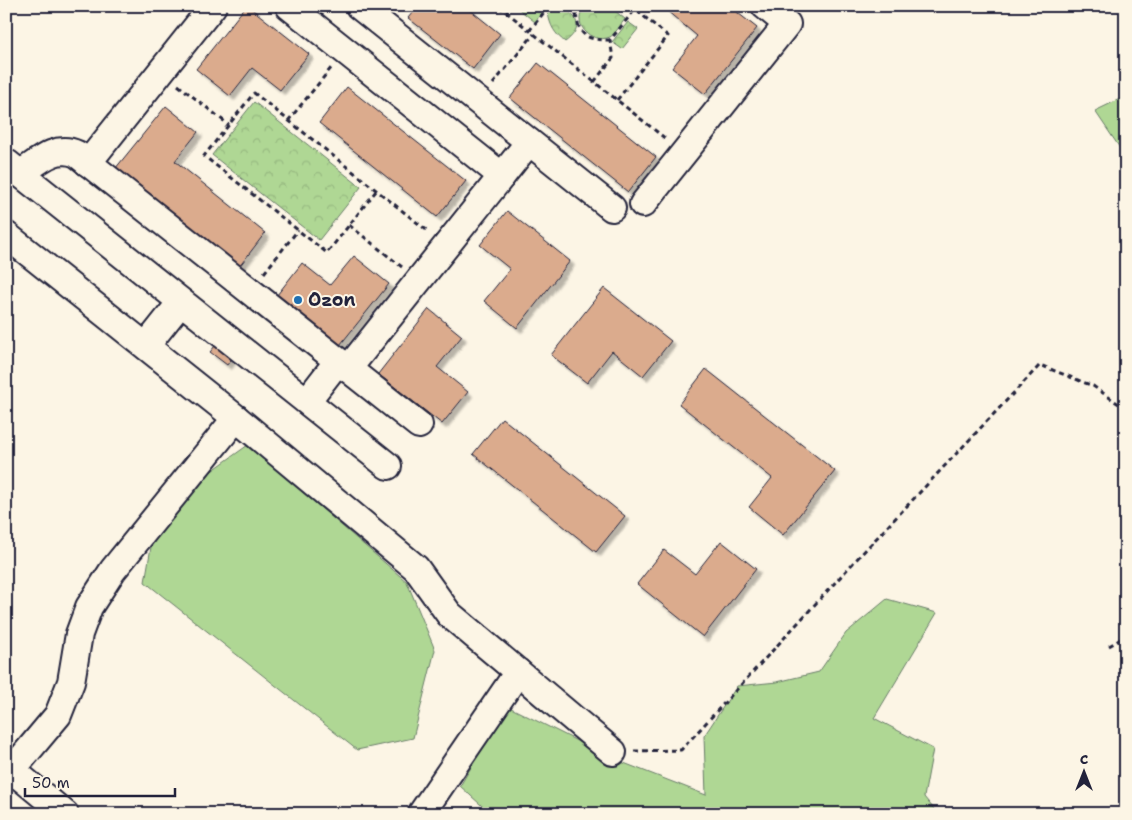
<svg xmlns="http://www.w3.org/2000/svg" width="1132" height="820" font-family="'Shantell Sans',sans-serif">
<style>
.green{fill:#afd794;stroke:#687c68}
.forest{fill:url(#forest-crowns);stroke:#687c68}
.building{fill:#dbab8d;stroke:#22223b;filter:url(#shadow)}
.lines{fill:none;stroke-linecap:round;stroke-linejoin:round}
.minor-casing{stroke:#22223b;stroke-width:30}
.path{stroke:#22223b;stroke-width:3;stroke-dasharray:5 4;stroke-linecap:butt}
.minor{stroke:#fcf5e5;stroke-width:26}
.poi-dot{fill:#1f6fb2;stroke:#fcf5e5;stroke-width:2}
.labels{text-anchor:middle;stroke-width:4;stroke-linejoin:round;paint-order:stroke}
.poi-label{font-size:18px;font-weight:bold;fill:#22223b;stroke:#fcf5e5;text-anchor:start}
</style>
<defs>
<pattern id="forest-crowns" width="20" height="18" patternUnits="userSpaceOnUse" patternTransform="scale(1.25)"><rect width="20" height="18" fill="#afd794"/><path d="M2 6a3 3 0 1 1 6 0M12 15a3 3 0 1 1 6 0" fill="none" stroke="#96b880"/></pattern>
<filter id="shadow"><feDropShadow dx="4.5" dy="4.5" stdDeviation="1" flood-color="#0004"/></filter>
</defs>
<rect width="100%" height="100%" fill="#fcf5e5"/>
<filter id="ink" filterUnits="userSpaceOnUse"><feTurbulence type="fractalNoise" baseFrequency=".02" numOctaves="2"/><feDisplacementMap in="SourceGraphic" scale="10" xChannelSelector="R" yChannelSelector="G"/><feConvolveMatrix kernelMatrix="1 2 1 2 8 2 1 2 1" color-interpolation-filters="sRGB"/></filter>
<g filter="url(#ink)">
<g class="green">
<polygon points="1126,96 1126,157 1095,111"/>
<polygon points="248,445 407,582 435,650 413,738 357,750 145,582 151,547 188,488"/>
<polygon points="887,599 937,613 874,718 933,749 924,797 938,814 491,814 460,786 507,706 611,758 706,795 704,736 737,686 777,682 819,672 846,633"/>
</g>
<g class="forest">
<polygon points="515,6 543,6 546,8 535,22"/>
<path d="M586,6H609L625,19C621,24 615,34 610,37C591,45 569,22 586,6Z"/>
<path d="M560,8C571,11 582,21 574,33C572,36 568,40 565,42C555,34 550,26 548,13Z"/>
<polygon points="628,22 638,29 622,49 612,42"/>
<polygon points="254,102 361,187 319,240 212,155"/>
</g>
<g class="building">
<polygon points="246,6 248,6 309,54 280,90 252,68 230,96 196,69"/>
<polygon points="418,6 472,6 469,9 500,34 473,69 408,18"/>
<polygon points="671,6 729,6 757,28 705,94 672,68 697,36 667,11"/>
<polygon points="538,63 656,157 628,192 510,98"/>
<polygon points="347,87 466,181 437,217 319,123"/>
<polygon points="166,106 198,132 175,161 265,233 239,267 115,169"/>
<polygon points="507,211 570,261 517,328 484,301 510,269 480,245"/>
<polygon points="354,256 389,284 340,345 277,295 302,263 330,285"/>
<polygon points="604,288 671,341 643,376 612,351 587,383 551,355"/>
<polygon points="429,309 462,336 437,367 468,392 442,424 378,374"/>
<polygon points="220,340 236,353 227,365 210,352"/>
<polygon points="706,369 835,471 783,535 749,507 772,478 679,404"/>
<polygon points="502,418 625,516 596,552 473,454"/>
<polygon points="721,541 756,569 703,637 637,584 664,550 695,574"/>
</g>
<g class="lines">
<defs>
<g id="minor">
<polyline points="289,6 502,176"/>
<polyline points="359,6 612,208"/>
<polyline points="7,163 388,466"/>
<polyline points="88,163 213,6"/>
<path d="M20,174C38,162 55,144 77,154L419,425"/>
<polyline points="643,204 787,24 765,6"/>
<polyline points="6,235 236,418 416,568 449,614 613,752"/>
<polyline points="146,346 181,302"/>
<polyline points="348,369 529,142"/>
<polyline points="307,401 338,361"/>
<polyline points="12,770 65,814"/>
<polyline points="6,777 58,715 71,682 79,634 89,607 113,570 236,418"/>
<polyline points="421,814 518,672"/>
</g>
</defs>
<use href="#minor" class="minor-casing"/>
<g class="path">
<polyline points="501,6 500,7 666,139"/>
<polyline points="567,6 576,14 582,6"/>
<path d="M576,14C579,37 588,40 610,40"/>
<polyline points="529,31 549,6"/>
<polyline points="594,82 613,58 610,40 638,6"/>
<polyline points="493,84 534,34"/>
<polyline points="178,85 229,125"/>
<polyline points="617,100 668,36 631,6"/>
<polyline points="288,121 332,67"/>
<polyline points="376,191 327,253 204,156 254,93 429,232"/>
<polyline points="349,225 402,267"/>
<polyline points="264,273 298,230"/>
<polyline points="1109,646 1126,636"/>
<polyline points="634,751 681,750 854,562 1040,365 1093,386 1126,409"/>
</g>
<use href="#minor" class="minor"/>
</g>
</g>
<circle class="poi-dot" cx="298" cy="300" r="5"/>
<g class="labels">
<g class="poi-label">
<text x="308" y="306">Ozon</text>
</g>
</g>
<rect width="1132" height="820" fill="none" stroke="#fcf5e5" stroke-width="25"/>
<rect x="12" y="12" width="1107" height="795" fill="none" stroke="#22223b" stroke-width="2" filter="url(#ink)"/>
<g transform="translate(1084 772)" stroke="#fcf5e5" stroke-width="4" paint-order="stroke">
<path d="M0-4L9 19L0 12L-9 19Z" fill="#22223b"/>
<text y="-8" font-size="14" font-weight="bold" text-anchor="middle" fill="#22223b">С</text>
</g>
<path d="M25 788v8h150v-8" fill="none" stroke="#22223b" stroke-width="2.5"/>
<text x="32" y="788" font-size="15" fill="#22223b" stroke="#fcf5e5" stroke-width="4" paint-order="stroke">50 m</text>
</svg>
